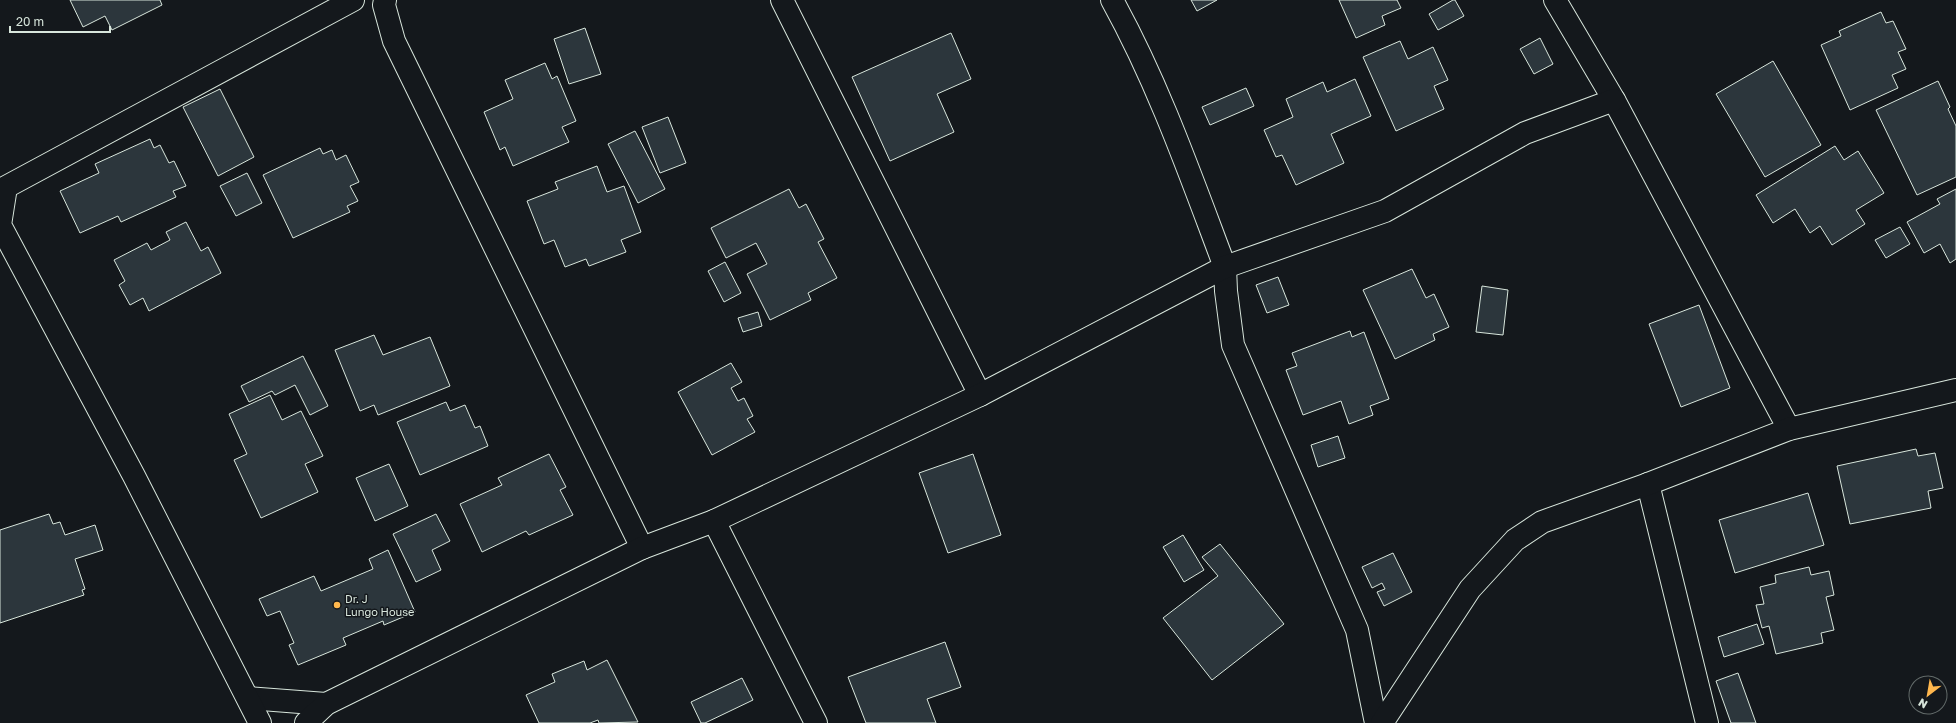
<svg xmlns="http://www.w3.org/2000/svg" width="1956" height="723" font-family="'Golos Text',sans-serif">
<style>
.building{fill:#2c363c;stroke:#d8e6dc}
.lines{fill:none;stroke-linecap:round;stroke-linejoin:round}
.minor-casing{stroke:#d8e6dc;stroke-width:24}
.minor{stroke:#14181c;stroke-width:22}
.poi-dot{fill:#ffb74d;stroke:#14181c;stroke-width:1.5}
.labels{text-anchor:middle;stroke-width:3;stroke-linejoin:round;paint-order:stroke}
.poi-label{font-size:11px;fill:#d8e6dc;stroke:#14181c;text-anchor:start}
</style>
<rect width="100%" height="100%" fill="#14181c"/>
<g class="building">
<polygon points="70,0 160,0 162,5 112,30 105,16 83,27"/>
<polygon points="1191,0 1217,0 1197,11"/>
<polygon points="1339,0 1397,0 1401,8 1382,16 1385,25 1356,38"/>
<polygon points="1453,0 1455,0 1464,16 1438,30 1429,14"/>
<polygon points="1881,12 1886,23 1893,21 1906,49 1898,52 1906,69 1892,75 1898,88 1850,110 1821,45 1841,36 1839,31"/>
<polygon points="585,28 601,74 569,84 554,39"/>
<polygon points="951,33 971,79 937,94 954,132 890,161 852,77"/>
<polygon points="1540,38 1553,64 1534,74 1520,49"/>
<polygon points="1400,41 1408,59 1433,47 1448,80 1434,86 1444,109 1396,131 1363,57"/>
<polygon points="1773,61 1821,145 1765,177 1716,94"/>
<polygon points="545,63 552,79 557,76 576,121 562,127 569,142 513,166 505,147 500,150 484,112 513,99 505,80"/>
<polygon points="1355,79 1371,116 1331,134 1344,163 1296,185 1282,155 1276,157 1264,130 1293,117 1286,99 1323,82 1327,92"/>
<polygon points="1938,81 1950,107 1948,109 1956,126 1956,177 1917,195 1876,110"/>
<polygon points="1246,88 1254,106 1210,125 1202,107"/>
<polygon points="220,89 254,157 218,176 183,107"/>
<polygon points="668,117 686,163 660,173 642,127"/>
<polygon points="635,131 665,189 638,203 608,144"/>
<polygon points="150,139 154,148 160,145 169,163 174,161 186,186 173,191 176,197 121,222 118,216 80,233 60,191 99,173 95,164"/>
<polygon points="1835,146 1844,160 1858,151 1884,193 1856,210 1865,224 1832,245 1820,226 1810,233 1795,209 1773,223 1756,195"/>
<polygon points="320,148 323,154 332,150 336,160 346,155 359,182 350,186 358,201 347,206 350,212 293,238 263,175"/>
<polygon points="597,166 607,192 624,186 641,232 621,240 626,252 589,266 586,259 565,267 554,240 544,244 527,201 558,189 555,182"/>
<polygon points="247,173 262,203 236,216 220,186"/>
<polygon points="789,189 799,208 806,204 824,239 818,242 837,278 808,293 811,300 770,320 747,274 767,264 756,243 726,258 711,228"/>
<polygon points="1956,189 1956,259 1950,263 1940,244 1924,253 1907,222 1940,204 1937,199"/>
<polygon points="186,222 201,251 208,247 221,273 149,311 143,298 130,305 119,285 125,281 114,260 147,243 151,250 170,240 166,232"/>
<polygon points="1900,227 1910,244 1886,258 1875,240"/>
<polygon points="725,262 741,293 724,302 708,271"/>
<polygon points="1412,269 1426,298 1434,294 1449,327 1433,334 1435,340 1395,359 1363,290"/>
<polygon points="1278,277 1289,305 1267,313 1256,285"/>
<polygon points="1482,286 1508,290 1503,335 1476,332"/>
<polygon points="1699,305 1730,388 1681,407 1649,324"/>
<polygon points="758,312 762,326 743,332 738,318"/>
<polygon points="1350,331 1352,337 1364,332 1389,399 1370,406 1373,415 1349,424 1341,401 1303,415 1286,370 1297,366 1292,353"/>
<polygon points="374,335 383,355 430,337 450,386 378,415 374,405 360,411 335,350"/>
<polygon points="303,356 328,406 310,415 295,385 275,395 272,391 249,402 241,386"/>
<polygon points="731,363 742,382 731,388 738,401 744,398 753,416 747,419 755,432 712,455 678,392"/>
<polygon points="270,395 282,420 301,411 323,456 305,464 318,492 261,518 234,460 247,454 229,414"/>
<polygon points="446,402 450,411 465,405 475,428 480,426 488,446 420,475 397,422"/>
<polygon points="1338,436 1345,458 1318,467 1311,445"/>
<polygon points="1916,449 1918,456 1935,453 1943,488 1928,491 1931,508 1850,524 1837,466"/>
<polygon points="549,454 566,487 560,490 573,515 529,535 526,531 482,552 460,504 502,485 498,478"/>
<polygon points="973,454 1001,535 948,553 919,473"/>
<polygon points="389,464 408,506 375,521 356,478"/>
<polygon points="1808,493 1824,545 1735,573 1719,520"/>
<polygon points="49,514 53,524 60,522 65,535 95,525 103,550 75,559 85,589 82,590 84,595 0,623 0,530"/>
<polygon points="436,514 450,541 432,550 441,570 416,582 393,534"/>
<polygon points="1183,535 1204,570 1184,582 1163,547"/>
<polygon points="1220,544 1284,624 1212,680 1163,618 1218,576 1202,557"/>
<polygon points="388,550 415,612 384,625 383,621 343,638 346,645 298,665 289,645 294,643 280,611 267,616 259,599 314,576 321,591 373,569 369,559"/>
<polygon points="1393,553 1412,592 1384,606 1377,592 1385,589 1382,583 1372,588 1362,567"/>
<polygon points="1809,567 1811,575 1829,571 1834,595 1826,597 1834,630 1821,633 1823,643 1776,654 1769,626 1762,628 1756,605 1764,604 1760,587 1776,583 1775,575"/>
<polygon points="1757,624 1764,644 1724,657 1718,637"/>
<polygon points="945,642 961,687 927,699 936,723 866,723 848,677"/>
<polygon points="607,660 638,722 599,723 598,720 590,723 539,723 526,695 555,682 552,674 584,661 587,670"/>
<polygon points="1738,673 1756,723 1731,723 1716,681"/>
<polygon points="742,678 753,700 705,723 701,723 691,702"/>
</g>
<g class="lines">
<defs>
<g id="minor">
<polyline points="385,0 384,5 394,41 642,548"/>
<polyline points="782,0 980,395"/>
<path d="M1112,0C1159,85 1191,177 1225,267L1226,291L1233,345L1357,630L1376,723"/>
<polyline points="1555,0 1614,100 1789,429"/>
<polyline points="1648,484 1707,723"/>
<polyline points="714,521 816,723"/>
<polyline points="248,698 326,704"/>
<polyline points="260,723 134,476 0,225 6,187 353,0"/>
<polyline points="306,723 326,704 642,548 714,521 980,395 1225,267 1385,211 1525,133 1614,100"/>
<polyline points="1382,723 1470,589 1515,540 1542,522 1648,484 1789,429 1956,390"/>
</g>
</defs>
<use href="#minor" class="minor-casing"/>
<use href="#minor" class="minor"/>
</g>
<circle class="poi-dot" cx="337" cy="605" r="4"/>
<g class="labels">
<g class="poi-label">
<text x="345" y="603">Dr. J<tspan x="345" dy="13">Lungo House</tspan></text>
</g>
</g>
<g transform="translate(1928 695) rotate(211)"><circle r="19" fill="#14181c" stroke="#626a69"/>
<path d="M0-3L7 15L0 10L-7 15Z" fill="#ffb74d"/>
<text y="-6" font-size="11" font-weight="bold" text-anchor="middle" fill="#d8e6dc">N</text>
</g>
<path d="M10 26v6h100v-6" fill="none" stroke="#d8e6dc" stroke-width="2"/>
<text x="16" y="26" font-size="12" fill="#d8e6dc" stroke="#14181c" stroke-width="3" paint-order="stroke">20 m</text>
</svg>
